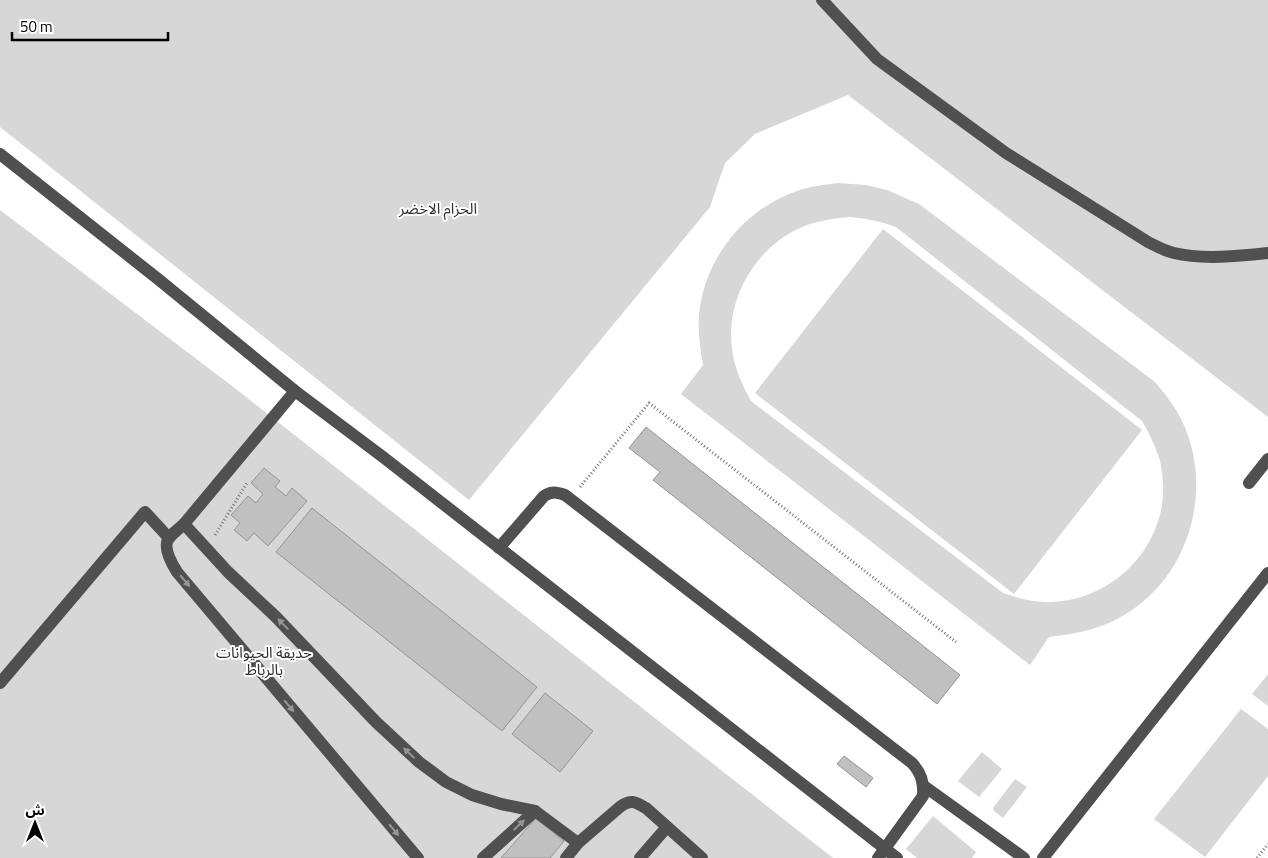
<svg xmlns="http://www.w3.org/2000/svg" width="1268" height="858" font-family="'Titillium Web','Noto Sans Arabic',sans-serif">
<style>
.green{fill:#d7d7d7;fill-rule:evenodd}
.building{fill:#c0c0c0;stroke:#949494}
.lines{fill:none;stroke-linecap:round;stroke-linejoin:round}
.path{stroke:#727272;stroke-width:3;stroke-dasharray:1 2.5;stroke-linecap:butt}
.minor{stroke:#505050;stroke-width:12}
.oneway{fill:#969696}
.labels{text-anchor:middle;stroke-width:4;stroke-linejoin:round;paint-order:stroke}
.park-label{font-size:15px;fill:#2e2e2e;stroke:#fff}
</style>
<rect width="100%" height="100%" fill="#fff"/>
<g class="green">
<polygon points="0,0 1268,0 1268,417 848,95 755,134 725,163 710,207 469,500 0,127"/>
<path d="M838,183L866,185L887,190L919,204L1155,382C1168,397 1179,412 1186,430C1213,499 1185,583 1119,618C1097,630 1074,634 1049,637L1030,665L681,394L703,365C700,348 698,332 699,315C704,259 744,209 797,191C811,186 824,185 838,183ZM848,217C865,218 880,221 896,227L1142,421C1148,431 1153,441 1157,452C1161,461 1162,472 1163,482C1167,548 1110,604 1044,602C1030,602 1016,597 1003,593L751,401C743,386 736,372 733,355C723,304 753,249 800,228C815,221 831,219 848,217Z"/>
<polygon points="0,210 236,389 833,858 0,858"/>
<polygon points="883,229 1142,430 1014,594 755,393"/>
<polygon points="1268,674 1268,706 1252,694"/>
<polygon points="1241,709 1268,729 1268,776 1205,857 1154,819"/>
<polygon points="982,752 1002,769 979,797 958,781"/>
<polygon points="1015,779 1027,787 1003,818 994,811 993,808"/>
<polygon points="933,816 976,852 972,858 917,858 906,849"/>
</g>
<g class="building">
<polygon points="646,427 960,675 937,704 653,480 660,472 629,448"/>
<polygon points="264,468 280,481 275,487 286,496 292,488 307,501 268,546 254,533 247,541 234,530 240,523 231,515 248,496 256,503 263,494 251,483"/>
<polygon points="312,508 537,687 502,731 276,552"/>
<polygon points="545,693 593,731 560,772 512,734"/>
<polygon points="844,756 873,778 866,787 837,764"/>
<polygon points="536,818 564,841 550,858 501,858"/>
</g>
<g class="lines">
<g class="path">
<polyline points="580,487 649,403 956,642"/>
<polyline points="215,535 247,483"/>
<polyline points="1257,858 1268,844"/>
</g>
<g class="minor">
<path d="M822,0L877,59L1006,153L1148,242C1156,246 1165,251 1174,253C1202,260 1240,256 1268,253"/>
<polyline points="0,154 158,279 295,391 383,457 897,858"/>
<path d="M295,391L184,524C180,528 173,533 169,538C162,547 172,564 177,572L418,858"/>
<polyline points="1249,483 1268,459"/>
<polyline points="184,524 228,572 276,617 376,722 419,762 446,782 472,795 501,804 535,811 483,858"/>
<path d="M499,548L544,496C552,491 556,492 565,495L912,763C921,773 924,782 923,796L878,858"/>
<polyline points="0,683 145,512 169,538"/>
<polyline points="924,786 1024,858"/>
<polyline points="535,811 578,843"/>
<path d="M566,858L578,843L621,806C632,799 635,802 646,808L702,858"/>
<polyline points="640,858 667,827"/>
<polyline points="1043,858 1268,573"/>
</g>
</g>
<defs><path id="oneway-solid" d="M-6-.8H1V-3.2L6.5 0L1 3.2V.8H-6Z" transform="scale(1.25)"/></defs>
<g class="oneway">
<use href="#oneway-solid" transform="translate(185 581) rotate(50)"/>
<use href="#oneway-solid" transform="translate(283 624) rotate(-134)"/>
<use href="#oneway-solid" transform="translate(289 706) rotate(50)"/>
<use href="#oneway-solid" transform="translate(409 753) rotate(-137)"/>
<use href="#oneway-solid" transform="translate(519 825) rotate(-43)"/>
<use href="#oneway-solid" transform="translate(394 830) rotate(50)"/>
</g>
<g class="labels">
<g class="park-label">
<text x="438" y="214">الحزام الاخضر</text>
<text x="264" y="658">حديقة الحيوانات<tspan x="264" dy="17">بالرباط</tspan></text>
</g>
</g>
<g transform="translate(35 823)" stroke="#ffffff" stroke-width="4" paint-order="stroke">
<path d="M0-4L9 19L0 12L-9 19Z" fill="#000000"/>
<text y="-8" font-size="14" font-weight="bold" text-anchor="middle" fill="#000000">ش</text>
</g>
<path d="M12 32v8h156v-8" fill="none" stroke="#000000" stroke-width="2.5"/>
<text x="20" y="32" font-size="15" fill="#000000" stroke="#ffffff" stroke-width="4" paint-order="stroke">50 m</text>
</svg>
